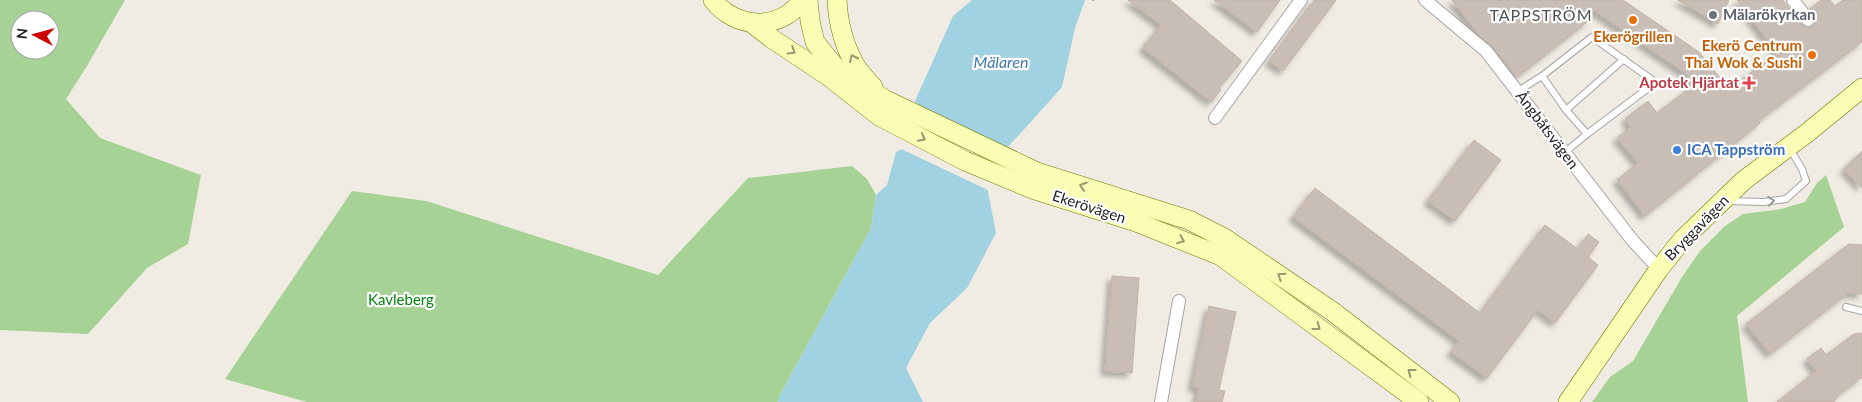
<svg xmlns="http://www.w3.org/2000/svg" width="1862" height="402" font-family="Lato,sans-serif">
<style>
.forest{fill:#a7d295;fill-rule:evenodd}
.water{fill:#a1d2e1}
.pier{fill:#f0ece4}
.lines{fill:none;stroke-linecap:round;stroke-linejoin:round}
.ferry{stroke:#4177ad;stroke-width:1;stroke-dasharray:6 5;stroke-linecap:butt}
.building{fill:#c8beb6;stroke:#c3b2a5;filter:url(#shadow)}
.service-casing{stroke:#a5a5a5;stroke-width:8}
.minor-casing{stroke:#a5a5a5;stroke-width:14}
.secondary-casing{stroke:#6d7b00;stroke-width:20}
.service{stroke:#fff;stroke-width:6}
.minor{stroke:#fff;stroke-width:12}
.secondary{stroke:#fafeb4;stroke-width:19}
.oneway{stroke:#979970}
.oneway2{stroke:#9a9a9a}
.worship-dot{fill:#6b7280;stroke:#fff;stroke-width:2}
.food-dot{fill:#e8710a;stroke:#fff;stroke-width:2}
.health-dot{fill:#e0444e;stroke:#fff;stroke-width:2}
.shop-dot{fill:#3f7fe0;stroke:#fff;stroke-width:2}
.labels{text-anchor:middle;stroke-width:4.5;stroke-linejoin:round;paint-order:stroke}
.worship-label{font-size:15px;font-weight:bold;fill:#5b616d;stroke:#fff;text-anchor:start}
.food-label{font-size:15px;font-weight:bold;fill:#c56008;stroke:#fff}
.health-label{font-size:15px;font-weight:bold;fill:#be3a42;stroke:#fff;text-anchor:end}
.street-label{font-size:15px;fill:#1e1e1e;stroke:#fff}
.shop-label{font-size:15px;font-weight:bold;fill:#366cbe;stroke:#fff;text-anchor:start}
.park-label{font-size:15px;fill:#04850f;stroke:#fff}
.neighbourhood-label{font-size:16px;letter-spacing:1px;fill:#515151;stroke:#fff}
.water-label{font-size:16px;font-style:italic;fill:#4177ad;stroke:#fff}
</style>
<defs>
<filter id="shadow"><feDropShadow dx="-4.5" dy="4.5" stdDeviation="2.5" flood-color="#0004"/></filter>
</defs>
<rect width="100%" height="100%" fill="#f0ece4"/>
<g class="forest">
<path d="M0,0H125L87,66L66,99L100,138L201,175L188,244L147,268L88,334L0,330ZM20,20H50V50H20Z"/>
<polygon points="852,166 867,179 876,195 871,228 780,395 778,402 307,402 225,379 352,191 426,201 658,275 748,178"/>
<polygon points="1826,175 1844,227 1737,316 1748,402 1592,402 1610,377 1633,361 1682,277 1700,251 1725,226 1743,214 1781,209 1805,202 1817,183"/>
</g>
<polygon class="water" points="972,0 1085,0 1075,28 1062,87 1020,134 984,171 996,233 967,288 930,323 906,368 923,402 778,402 780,395 871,228 876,195 887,185 896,152 927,135 936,124 922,111 915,101 953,16"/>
<polygon class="pier" points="932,124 1009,149 987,172 990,191 899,148 925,133"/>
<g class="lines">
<polyline class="ferry" points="1093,1 1093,0"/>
</g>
<g class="building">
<polygon points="1128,0 1170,0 1242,61 1219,88 1221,90 1211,102 1143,48 1161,25"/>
<polygon points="1214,0 1280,0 1257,32"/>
<polygon points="1314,0 1336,0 1283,71 1269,61"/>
<polygon points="1452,0 1623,0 1699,52 1729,89 1777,53 1737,0 1783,0 1802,25 1808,28 1813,26 1816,20 1810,9 1821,0 1830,0 1835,6 1843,0 1862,0 1862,42 1758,121 1760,123 1645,216 1617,180 1638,163 1617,138 1631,127 1625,119 1648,101 1657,113 1695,84 1685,73 1592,9 1587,22 1517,77 1492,46 1480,36"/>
<polygon points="1678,0 1729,0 1718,24"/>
<polygon points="1474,140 1501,160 1455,221 1428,201"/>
<polygon points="1862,151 1862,188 1844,169"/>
<polygon points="1315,188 1480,313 1545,225 1578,249 1588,234 1599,242 1588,257 1598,265 1555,323 1538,310 1487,378 1451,352 1459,341 1293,217"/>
<polygon points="1849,244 1862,245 1862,294 1848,293 1770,354 1746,324"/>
<polygon points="1112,276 1139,278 1132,373 1105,371"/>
<polygon points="1209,306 1236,312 1219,390 1225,391 1222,402 1196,402 1199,388 1192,387"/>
<polygon points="1862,333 1862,377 1838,395 1834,402 1777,402 1816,371 1807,359 1821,348 1826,355 1854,334"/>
</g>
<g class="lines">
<defs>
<g id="service">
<polyline points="1542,76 1592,37 1651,79 1647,89 1587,134 1564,153"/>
<polyline points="1518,91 1542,76 1566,110 1587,134"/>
<polyline points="1566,110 1624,59"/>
<polyline points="1728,201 1764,202 1786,199 1806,181 1802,169 1790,149"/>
<polyline points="1846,307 1862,311"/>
</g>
<g id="minor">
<polyline points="1425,0 1486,51 1633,241 1659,269"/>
<polyline points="1793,0 1808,20"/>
<polyline points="1215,118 1301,0"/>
<polyline points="1161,402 1179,301"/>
</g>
<g id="secondary">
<path d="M713,0C735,29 780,32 802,0"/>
<polyline points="808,0 810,21 815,42 839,72 886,100 1037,172 1189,220 1226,239 1332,311 1450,402"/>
<path d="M837,0C838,22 844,45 855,65C860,73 867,80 873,87"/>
<polyline points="753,24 771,38 828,76 879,116 965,161 1035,190 1136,222 1221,256 1419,402"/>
<polyline points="1568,402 1659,269 1683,239 1743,181 1807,133 1862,88"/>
</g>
</defs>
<use href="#service" class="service-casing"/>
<use href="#minor" class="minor-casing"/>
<use href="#secondary" class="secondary-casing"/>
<use href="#service" class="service"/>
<use href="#minor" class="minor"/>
<use href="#secondary" class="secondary"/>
</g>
<defs><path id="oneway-chevron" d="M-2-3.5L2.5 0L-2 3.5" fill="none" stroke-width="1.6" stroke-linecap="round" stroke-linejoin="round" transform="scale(1.25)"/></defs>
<g class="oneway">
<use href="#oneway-chevron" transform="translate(792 51) rotate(32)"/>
<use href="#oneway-chevron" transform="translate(853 58) rotate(-114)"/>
<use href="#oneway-chevron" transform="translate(922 138) rotate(28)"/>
<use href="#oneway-chevron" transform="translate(1083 186) rotate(-162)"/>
<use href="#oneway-chevron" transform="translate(1181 240) rotate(22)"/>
<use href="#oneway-chevron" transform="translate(1281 276) rotate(-146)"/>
<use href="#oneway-chevron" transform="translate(1317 327) rotate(37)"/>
<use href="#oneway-chevron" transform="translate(1411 372) rotate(-142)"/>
</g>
<use class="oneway2" href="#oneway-chevron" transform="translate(1771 201) rotate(-6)"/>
<circle class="worship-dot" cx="1713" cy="15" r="5"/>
<g class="food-dot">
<circle cx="1633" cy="20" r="5"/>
<circle cx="1812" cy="55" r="5"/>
</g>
<path class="health-dot" d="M1746.5 75.5h5v5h5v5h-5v5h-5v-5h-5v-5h5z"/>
<circle class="shop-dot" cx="1677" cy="150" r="5"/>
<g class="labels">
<g class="worship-label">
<text x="1723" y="20">Mälarökyrkan</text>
</g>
<g class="food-label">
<text x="1633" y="42">Ekerögrillen</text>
<text x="1802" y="51" text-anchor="end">Ekerö Centrum<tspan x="1802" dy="17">Thai Wok &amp; Sushi</tspan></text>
</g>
<g class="health-label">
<text x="1739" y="88">Apotek Hjärtat</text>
</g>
<g class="street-label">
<text transform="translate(1547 130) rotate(53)" y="5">Ångbåtsvägen</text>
<text transform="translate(1089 207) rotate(18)" y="5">Ekerövägen</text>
<text transform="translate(1697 228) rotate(-46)" y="5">Bryggavägen</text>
</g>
<g class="shop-label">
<text x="1687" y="155">ICA Tappström</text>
</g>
<g class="park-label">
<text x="401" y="305">Kavleberg</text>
</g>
<g class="neighbourhood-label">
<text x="1541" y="21">TAPPSTRÖM</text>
</g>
<g class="water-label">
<text x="1001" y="68">Mälaren</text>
</g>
</g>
<g transform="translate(35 35) rotate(276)"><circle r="24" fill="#ffffff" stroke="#a5a5a5"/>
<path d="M0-4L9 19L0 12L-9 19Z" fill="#cd0100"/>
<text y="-8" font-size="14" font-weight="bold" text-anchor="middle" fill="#1e1e1e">N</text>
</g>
</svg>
